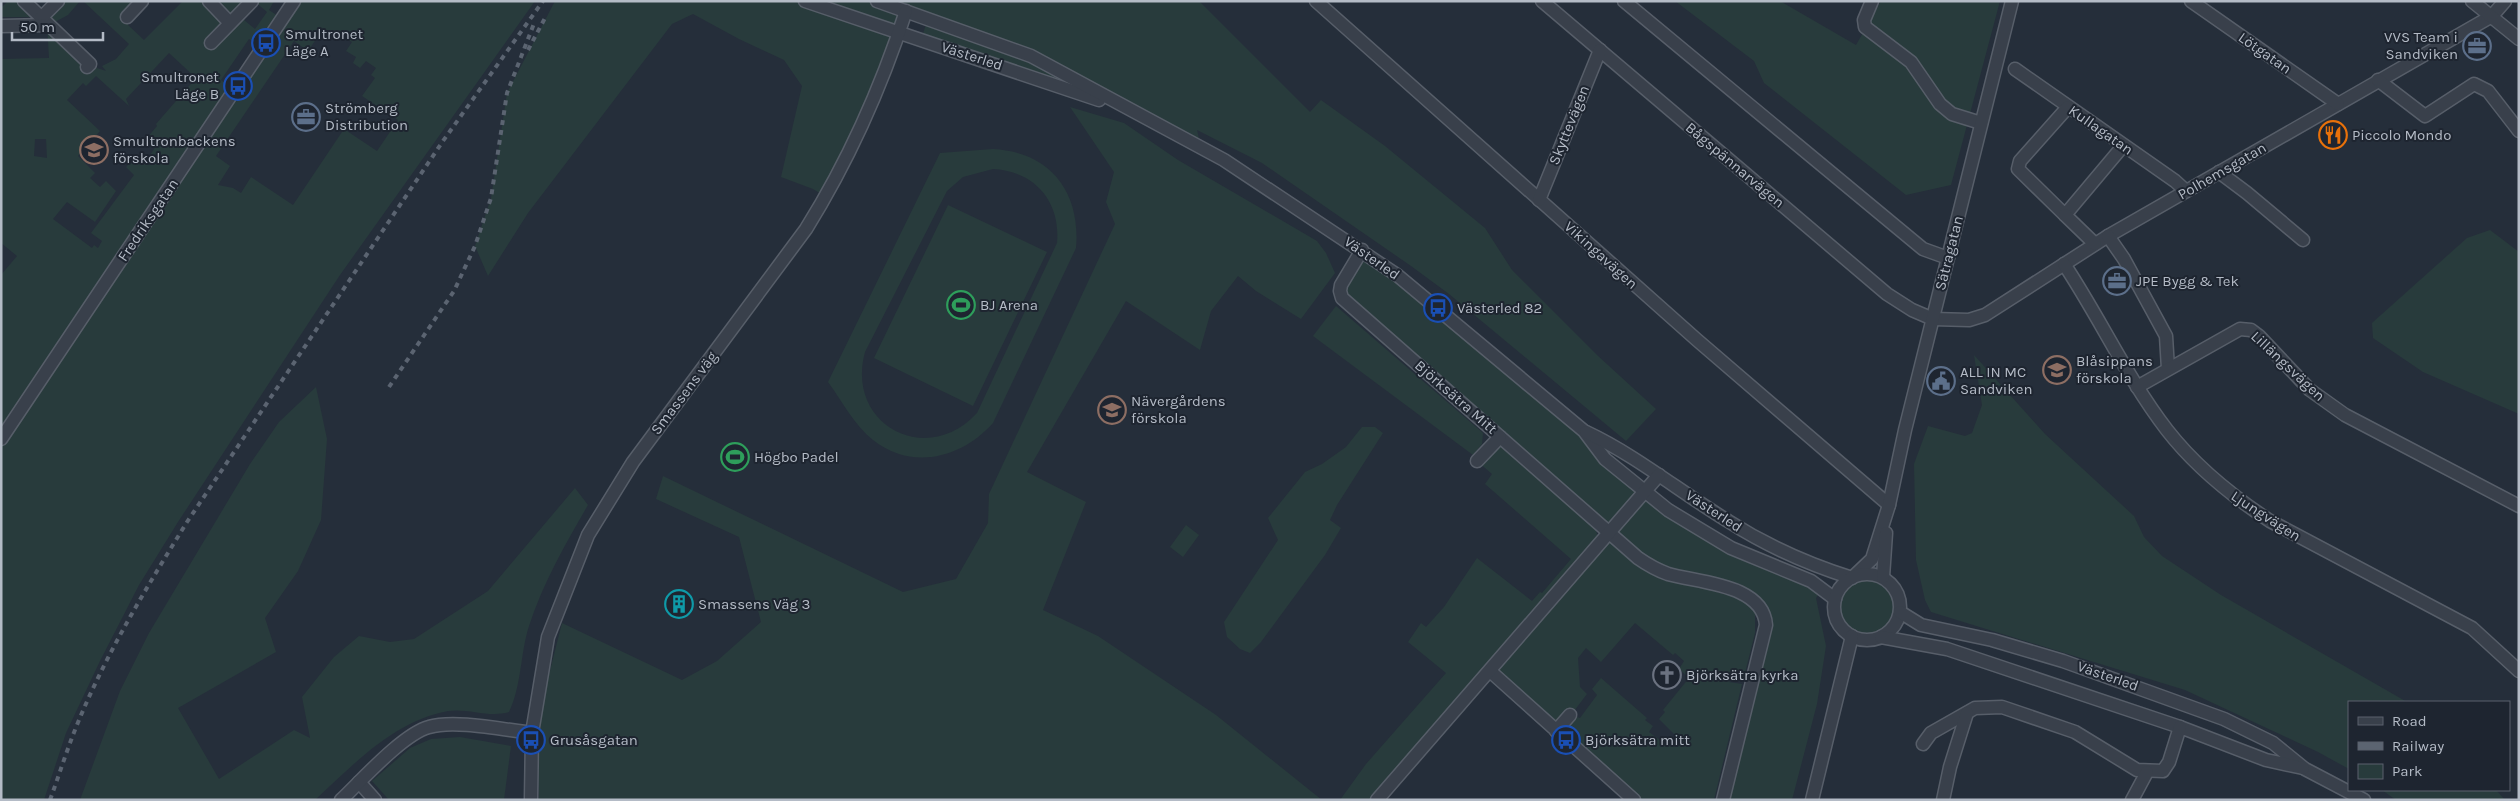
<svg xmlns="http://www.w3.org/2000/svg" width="2520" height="801" font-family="Karla,sans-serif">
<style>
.green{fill:#283b3c;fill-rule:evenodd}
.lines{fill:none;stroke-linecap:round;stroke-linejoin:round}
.minor-casing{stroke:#575e69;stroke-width:15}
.minor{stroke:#39404b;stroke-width:12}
.rail{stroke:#5b6471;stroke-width:4;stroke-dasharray:5 5;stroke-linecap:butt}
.labels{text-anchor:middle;stroke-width:4;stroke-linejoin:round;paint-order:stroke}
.poi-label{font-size:15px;fill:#b4bbc6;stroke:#1e2530;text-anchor:start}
.street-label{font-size:15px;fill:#b4bbc6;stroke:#1e2530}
</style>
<rect width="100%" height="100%" fill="#252e3a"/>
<g class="green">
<polygon points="8,1 24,1 35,11 31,17 1,17 1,8"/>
<path d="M58,1H80L68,15L53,23L74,58L90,72L94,67L106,71L102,66L116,59L129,44L83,1H142L128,25L144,40L183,1H252L238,15L255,29L267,12L254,1H274L269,10L287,22L294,1H535L340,275L178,522L139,585L100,661L66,733L44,800H1V275L17,256L1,243V59L49,58L47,25L41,18ZM323,29L352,42L346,51L356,57L353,63L360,68L366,61L376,68L371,75L375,78L362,96L398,120L377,151L344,129L293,205L251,177L241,193L233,188L218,185L230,166L216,156L294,41L308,51ZM249,39L263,48L235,90L221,80ZM169,53L196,78L156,124L157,126L147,138L156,146L145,163L137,156L126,167L134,175L91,233L102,241L98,248L94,245L92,248L53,219L67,202L95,222L116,191L106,181L100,187L90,178L95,173L78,156L100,131L67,100L83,83L86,86L96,76L129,106L126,99ZM35,139H46L47,158L34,156Z"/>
<polygon points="555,1 1199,1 1310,112 1321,100 1385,146 1485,228 1512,270 1597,355 1656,409 1626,441 1449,294 1411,266 1262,163 1197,130 1201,147 1138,114 921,39 928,19 907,11 826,197 813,189 781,177 802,86 784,60 739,39 693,14 672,24 528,213 488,276 475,246 491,198 507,93"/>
<polygon points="1675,1 1780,1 1856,45 1881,1 2000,1 1951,185 1906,195 1764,83 1754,61"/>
<polygon points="1070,107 1124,123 1178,160 1317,241 1326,253 1335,273 1301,319 1256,291 1238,276 1211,311 1200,350 1126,301 1027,472 1086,502 1043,610 1098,636 1216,715 1322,800 539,800 538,772 542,702 562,623 682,680 717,661 761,622 739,537 656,499 663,476 903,592 956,579 988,523 989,494 1115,224 1106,202 1114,172"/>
<path d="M993,149C1050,152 1081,192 1076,248L993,423C962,458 912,471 873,440C854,425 842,401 828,382L940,153ZM993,169C1034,171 1061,201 1057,243L977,413C927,468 845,425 865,352L947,191L963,177Z"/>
<polygon points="948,205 1047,252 973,406 874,358"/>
<polygon points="2490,230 2519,252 2519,414 2423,372 2373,338 2372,323 2467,238"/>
<polygon points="1362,250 1668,510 1823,588 1816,598 1826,646 1817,704 1792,800 1723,800 1769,627 1758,603 1660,571 1340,291"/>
<polygon points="1336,306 1483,433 1482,444 1473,455 1313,336"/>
<polygon points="1974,355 2045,434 2134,516 2144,537 2162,556 2221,595 2407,702 2349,702 2349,769 2318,752 2185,690 1931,612 1925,600 1916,560 1914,464 1928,426 1965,436 1972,433 1982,405"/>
<path d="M316,387L327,439L321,520L298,571L265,618L276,652L178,708L219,779L294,730L310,738L302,697L334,657L359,636L390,642L414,639L488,591L575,488L588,505C566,543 543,583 529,626C520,654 522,685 509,712C489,718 468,708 448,711C394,721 354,764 315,800H80L120,691L149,633L250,464L279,422Z"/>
<polygon points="1362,427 1375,427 1383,433 1337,505 1330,520 1341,528 1325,555 1261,642 1250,653 1240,649 1227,637 1224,622 1278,540 1268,518 1305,472 1322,464 1346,447"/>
<polygon points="1495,442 1596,529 1598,540 1372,800 1340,800 1366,764 1446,673 1408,642 1421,623 1426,627 1444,607 1477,558 1532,601 1540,592 1542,593 1571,559 1485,484 1492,474 1477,461"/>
<polygon points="1186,525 1199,535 1183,557 1170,547"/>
<path d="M1606,537C1628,556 1642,571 1670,579L1671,582L1672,579L1745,600L1755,612V633L1743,681L1731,678L1729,682L1742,684L1714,800H1634L1490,671ZM1635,623L1673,655L1675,653L1684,661L1679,669L1689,678L1663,710L1665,712L1659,719L1677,737L1668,746L1649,732L1653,726L1645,720L1647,718L1601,678L1592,689L1597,695L1580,718L1571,715L1587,694L1580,687L1578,658L1586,648L1601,662Z"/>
<circle cx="1867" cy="607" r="33"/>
<polygon points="460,737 511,746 504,800 389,800 372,781 410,748 431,739"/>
<polygon points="2382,790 2496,790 2505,800 2396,800"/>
</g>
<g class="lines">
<defs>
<g id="minor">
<polyline points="24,1 90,64 87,67"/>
<polyline points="209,1 230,23"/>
<polyline points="805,1 1099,100"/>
<polyline points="877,1 1031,56 1224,160 1397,275 1584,431 1605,459 1668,510 1731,548 1811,581 1835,599"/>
<polyline points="1316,1 1697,340 1889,505"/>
<polyline points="1542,1 1887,294 1912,310 1933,319 1969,320 1985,315 2108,236 2492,16 2505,1"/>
<polyline points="1624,1 1923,249 1948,258"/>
<polyline points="1872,1 1864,20 1865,27 1911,62 1940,104 1952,114 1981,123"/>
<polyline points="2191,1 2338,104"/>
<polyline points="2472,1 2519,39"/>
<polyline points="127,17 142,1"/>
<polyline points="41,18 58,1"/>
<polyline points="1,26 48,25"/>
<polyline points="211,43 252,1"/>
<polyline points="2015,69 2175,181 2186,191"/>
<polyline points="2378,80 2425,116 2474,84 2488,91 2519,131"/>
<polyline points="2068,107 2020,161 2018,169 2065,215 2123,146"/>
<polyline points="2219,172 2247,193 2303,240"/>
<polyline points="1539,200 1600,50"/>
<polyline points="2065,215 2095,244"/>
<polyline points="2108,236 2124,259 2166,336 2168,369"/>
<path d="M1362,250L1341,285L1340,291L1342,298L1638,558C1648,565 1657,570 1668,574C1699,583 1763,584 1766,625L1723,800"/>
<path d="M2064,264C2100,318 2127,378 2167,430C2195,466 2232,496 2270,521L2472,628L2519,671"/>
<polyline points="2137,387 2240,329 2251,330 2259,336 2310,390 2345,415 2519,506"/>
<path d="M1586,432C1637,456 1680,492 1728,521C1767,546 1807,564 1852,578L1872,559L1889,505L1905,430L2012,1"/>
<polyline points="1,439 294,1"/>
<polyline points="1477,461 1500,437"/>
<circle cx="1867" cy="607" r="33"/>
<polyline points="1883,577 1886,533"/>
<polyline points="1900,612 1921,625 1992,640 2063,661 2224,719 2273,743 2305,769 2364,800"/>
<polyline points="1881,637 1947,649 2180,727 2266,760 2303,768"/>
<polyline points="1490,671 1634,800"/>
<polyline points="1556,731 1570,715"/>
<polyline points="1923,744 1931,733 1975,708 2002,707 2075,732 2137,770 2163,771 2169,762 2180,727"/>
<polyline points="359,782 375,800"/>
<path d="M341,800C362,780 403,734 429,727C454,719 505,730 532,733"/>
<path d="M531,800L532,733L548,637L588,535L633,462L806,229C849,160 881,88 906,11"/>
<polyline points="1377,800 1659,475"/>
<polyline points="1812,800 1852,636"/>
<polyline points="1943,800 1950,767 1967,713"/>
<polyline points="2132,800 2147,772"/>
</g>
</defs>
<use href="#minor" class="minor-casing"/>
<use href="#minor" class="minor"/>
<g class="rail">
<polyline points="528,50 545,18"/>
<polyline points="389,387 454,291 475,246 491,198 507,93 535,21"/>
<path d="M50,800C58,778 65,756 73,735C102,660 145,590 187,522L443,141L543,1"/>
</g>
</g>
<defs>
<symbol id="bus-ring" viewBox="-11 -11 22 22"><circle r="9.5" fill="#1e2530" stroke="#1a4fb4" stroke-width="1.5"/><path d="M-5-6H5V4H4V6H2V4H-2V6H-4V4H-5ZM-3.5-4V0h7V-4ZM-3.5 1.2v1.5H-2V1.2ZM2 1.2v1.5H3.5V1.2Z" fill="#1a4fb4"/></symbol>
<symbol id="office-ring" viewBox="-11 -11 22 22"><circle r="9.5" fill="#1e2530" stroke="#5c6f8a" stroke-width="1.5"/><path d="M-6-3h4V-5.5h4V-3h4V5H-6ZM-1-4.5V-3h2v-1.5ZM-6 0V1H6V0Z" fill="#5c6f8a"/></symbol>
<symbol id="restaurant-ring" viewBox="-11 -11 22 22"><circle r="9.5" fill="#1e2530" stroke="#e8710a" stroke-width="1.5"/><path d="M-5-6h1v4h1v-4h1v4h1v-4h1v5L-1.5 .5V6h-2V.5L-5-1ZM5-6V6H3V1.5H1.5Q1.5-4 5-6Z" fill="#e8710a"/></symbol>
<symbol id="school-ring" viewBox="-11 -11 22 22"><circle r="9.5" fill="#1e2530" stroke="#8d6e63" stroke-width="1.5"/><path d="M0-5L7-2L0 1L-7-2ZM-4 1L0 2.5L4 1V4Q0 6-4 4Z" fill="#8d6e63"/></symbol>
<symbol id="stadium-ring" viewBox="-11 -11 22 22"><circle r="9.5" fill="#1e2530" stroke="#2e9e5b" stroke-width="1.5"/><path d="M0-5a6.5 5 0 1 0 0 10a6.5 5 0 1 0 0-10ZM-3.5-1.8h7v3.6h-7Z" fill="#2e9e5b"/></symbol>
<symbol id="civic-ring" viewBox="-11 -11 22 22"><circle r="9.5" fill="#1e2530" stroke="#5c6f8a" stroke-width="1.5"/><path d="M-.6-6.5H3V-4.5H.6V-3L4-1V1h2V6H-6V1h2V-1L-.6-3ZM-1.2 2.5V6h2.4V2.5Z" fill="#5c6f8a"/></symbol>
<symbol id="building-ring" viewBox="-11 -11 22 22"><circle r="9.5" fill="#1e2530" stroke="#0f9aa8" stroke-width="1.5"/><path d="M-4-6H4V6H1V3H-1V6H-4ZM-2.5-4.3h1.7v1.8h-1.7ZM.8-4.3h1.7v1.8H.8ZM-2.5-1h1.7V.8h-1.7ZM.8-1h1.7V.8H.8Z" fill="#0f9aa8"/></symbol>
<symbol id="church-ring" viewBox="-11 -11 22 22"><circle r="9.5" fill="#1e2530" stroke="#6b7280" stroke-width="1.5"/><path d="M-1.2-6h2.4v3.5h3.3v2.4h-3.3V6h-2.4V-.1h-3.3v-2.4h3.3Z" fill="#6b7280"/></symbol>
</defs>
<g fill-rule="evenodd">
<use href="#bus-ring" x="250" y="27" width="32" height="32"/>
<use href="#office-ring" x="2461" y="30" width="32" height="32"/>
<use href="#bus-ring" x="222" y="70" width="32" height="32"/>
<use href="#office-ring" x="290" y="101" width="32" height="32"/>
<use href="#restaurant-ring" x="2317" y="119" width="32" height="32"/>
<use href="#school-ring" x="78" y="134" width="32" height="32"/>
<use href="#office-ring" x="2101" y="265" width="32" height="32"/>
<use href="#stadium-ring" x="945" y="289" width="32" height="32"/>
<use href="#bus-ring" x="1422" y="292" width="32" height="32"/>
<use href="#school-ring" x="2041" y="354" width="32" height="32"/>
<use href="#civic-ring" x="1925" y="365" width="32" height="32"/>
<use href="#school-ring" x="1096" y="394" width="32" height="32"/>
<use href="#stadium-ring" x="719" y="441" width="32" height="32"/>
<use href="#building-ring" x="663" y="588" width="32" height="32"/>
<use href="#church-ring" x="1651" y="659" width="32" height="32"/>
<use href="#bus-ring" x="515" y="724" width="32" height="32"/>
<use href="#bus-ring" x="1550" y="724" width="32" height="32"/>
</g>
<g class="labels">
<g class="poi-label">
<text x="285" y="39">Smultronet<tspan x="285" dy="17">Läge A</tspan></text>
<text x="2458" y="42" text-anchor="end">VVS Team i<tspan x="2458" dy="17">Sandviken</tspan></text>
<text x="219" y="82" text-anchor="end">Smultronet<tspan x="219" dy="17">Läge B</tspan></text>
<text x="325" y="113">Strömberg<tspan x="325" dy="17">Distribution</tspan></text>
<text x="2352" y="140">Piccolo Mondo</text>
<text x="113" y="146">Smultronbackens<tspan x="113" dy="17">förskola</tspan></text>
<text x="2136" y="286">JPE Bygg &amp; Tek</text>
<text x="980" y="310">BJ Arena</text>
<text x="1457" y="313">Västerled 82</text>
<text x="2076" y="366">Blåsippans<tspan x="2076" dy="17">förskola</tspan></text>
<text x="1960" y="377">ALL IN MC<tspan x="1960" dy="17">Sandviken</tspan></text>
<text x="1131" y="406">Nävergårdens<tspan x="1131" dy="17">förskola</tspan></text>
<text x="754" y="462">Högbo Padel</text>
<text x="698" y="609">Smassens Väg 3</text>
<text x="1686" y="680">Björksätra kyrka</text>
<text x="550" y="745">Grusåsgatan</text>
<text x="1585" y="745">Björksätra mitt</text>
</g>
<g class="street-label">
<text transform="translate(2265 53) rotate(35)" y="5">Lötgatan</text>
<text transform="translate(972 56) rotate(18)" y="5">Västerled</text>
<text transform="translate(1569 125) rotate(-68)" y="5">Skyttevägen</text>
<text transform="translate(2101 130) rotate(35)" y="5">Kullagatan</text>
<text transform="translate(1735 165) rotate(40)" y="5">Bågspännarvägen</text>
<text transform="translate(2222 171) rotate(-30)" y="5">Polhemsgatan</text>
<text transform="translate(148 220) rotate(-56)" y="5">Fredriksgatan</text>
<text transform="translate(1949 253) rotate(-76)" y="5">Sätragatan</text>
<text transform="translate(1601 255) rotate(42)" y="5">Vikingavägen</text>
<text transform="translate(1372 258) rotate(35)" y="5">Västerled</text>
<text transform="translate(2288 366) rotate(43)" y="5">Lillängsvägen</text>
<text transform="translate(684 393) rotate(-53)" y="5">Smassens väg</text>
<text transform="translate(1456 397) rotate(41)" y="5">Björksätra Mitt</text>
<text transform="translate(1714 511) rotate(33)" y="5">Västerled</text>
<text transform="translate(2266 516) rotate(33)" y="5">Ljungvägen</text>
<text transform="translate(2108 676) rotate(19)" y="5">Västerled</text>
</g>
</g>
<rect width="2520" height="801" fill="none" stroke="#b4bbc6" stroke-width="5"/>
<rect x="2348" y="701" width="162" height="90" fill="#1e2530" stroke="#5a616c"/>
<rect x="2358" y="717" width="25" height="8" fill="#39404b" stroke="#5a616c"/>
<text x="2392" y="726" font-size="15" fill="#b4bbc6">Road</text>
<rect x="2358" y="742" width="25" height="8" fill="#5b6471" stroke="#5a616c"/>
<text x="2392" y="751" font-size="15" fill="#b4bbc6">Railway</text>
<rect x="2358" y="764" width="25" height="15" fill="#283b3c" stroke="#5a616c"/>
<text x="2392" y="776" font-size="15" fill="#b4bbc6">Park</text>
<path d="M12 32v8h91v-8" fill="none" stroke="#b4bbc6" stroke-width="2.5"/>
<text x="20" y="32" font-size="15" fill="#b4bbc6" stroke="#1e2530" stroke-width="4" paint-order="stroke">50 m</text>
</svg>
